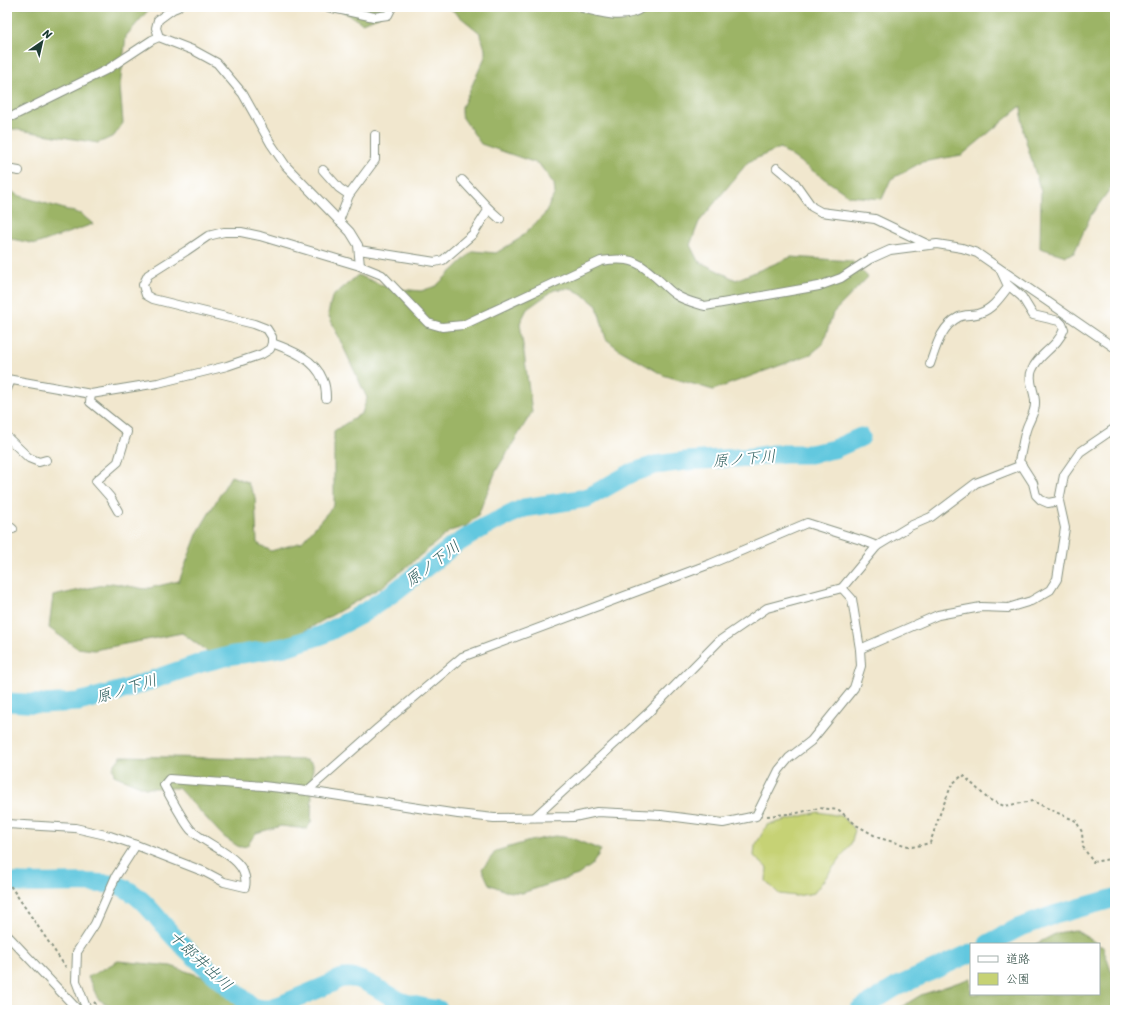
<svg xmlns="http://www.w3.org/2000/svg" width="1122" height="1017" font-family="Sriracha,'Klee One',sans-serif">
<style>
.green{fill:#c6d274;stroke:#728854}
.forest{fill:#9cb466;stroke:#5e784d}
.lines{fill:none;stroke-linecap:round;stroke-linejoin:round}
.river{stroke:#62c8df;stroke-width:19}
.minor-casing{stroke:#889281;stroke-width:10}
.path{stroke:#889281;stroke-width:2;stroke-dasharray:3 3;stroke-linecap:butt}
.minor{stroke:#fff;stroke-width:8}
.labels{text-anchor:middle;stroke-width:4;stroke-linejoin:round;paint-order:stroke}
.water-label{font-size:16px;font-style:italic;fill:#30605f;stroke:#fff}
</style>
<rect width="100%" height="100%" fill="#fff"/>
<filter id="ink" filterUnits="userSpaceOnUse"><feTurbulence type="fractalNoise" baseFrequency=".025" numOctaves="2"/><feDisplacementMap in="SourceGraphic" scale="8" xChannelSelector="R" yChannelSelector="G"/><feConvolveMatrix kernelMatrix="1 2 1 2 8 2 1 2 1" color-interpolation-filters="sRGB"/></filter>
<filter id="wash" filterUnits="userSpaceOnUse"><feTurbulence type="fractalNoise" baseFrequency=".012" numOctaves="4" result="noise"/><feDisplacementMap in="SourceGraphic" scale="16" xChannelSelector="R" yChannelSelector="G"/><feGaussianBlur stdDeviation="0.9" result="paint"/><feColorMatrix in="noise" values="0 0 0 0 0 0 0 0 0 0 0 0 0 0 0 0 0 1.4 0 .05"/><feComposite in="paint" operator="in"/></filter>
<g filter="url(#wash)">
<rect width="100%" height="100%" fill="#f1e7ce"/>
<polygon class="green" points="818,812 841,816 855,830 851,844 814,893 796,896 779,894 766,881 767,868 754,856 755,846 767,825"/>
<g class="forest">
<polygon points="7,7 151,7 126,36 120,86 123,123 114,136 98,143 7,128"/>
<polygon points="336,7 390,7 378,17 362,23"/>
<polygon points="448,7 1115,7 1115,182 1091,215 1074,253 1066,256 1040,248 1041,192 1023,131 1021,106 962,155 922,162 891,179 882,199 849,196 780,148 748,162 699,222 690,245 698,261 736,280 791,257 852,261 868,277 833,313 823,344 811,354 713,390 663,375 620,350 606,339 597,306 585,296 571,288 554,290 527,309 520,323 532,412 496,471 478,515 466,526 450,531 383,586 273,649 208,652 182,633 94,650 77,648 49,628 53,596 112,583 145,589 179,581 198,532 231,476 247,482 255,496 257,543 271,551 302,542 334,505 334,431 362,413 367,398 328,314 332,297 358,275 389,288 421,291 436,286 473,251 496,253 519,239 544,215 555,193 554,184 539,164 481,144 461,115 462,107 485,57 485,49 480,33"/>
<polygon points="7,188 17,195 81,214 93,224 36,244 7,238"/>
<polygon points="121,756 307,760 313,764 311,822 307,829 281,826 256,833 247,846 239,847 224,837 178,788 145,788 114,775 113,767"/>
<polygon points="555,836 571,838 601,850 592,865 578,875 522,893 505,891 489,884 482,869 496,851 530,841"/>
<polygon points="1075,930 1098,944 1036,944 1057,933"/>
<polygon points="1099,945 1103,947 1115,983 1115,1010 896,1010 921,995 971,978 971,994 1099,994"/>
<polygon points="118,961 171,966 203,977 262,1010 116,1010 98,999 88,977"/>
</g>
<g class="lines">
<g class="river">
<polyline points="7,702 42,704 78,702 123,690 201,663 233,655 242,654 285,647 322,635 360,615 393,593 453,546 484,527 524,508 587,498 631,473 655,465 686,461 753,457 773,454 810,454 834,449 861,437"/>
<path d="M7,882C35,885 64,882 93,883C101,884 111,883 120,886C143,895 160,923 177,940C201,964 227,985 253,1007L262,1009H271L330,984C353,966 378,991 400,1001C412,1006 426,1008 439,1010"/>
<polyline points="988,944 1018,928 1054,915 1115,898"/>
<polyline points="859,1010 896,987 971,953"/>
</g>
</g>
</g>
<g filter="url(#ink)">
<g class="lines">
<defs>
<g id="minor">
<polyline points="328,7 374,17 388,15 392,7"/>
<path d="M579,7C599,13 626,21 643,7"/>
<polyline points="159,37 156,28 158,20 173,9 178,7"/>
<polyline points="7,117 13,116 108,69 152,40 159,37 195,51 217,63 243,94 271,144 286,166 350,232 358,245 360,266"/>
<polyline points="777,168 795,183 812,207 821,212 875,219 929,245"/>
<polyline points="7,169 19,171"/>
<polyline points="323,170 339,188 349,195"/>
<polyline points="489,209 500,219"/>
<polyline points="339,221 349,195 375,160 375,135"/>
<polyline points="359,250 435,262 443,260 473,234 489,209 462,180"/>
<path d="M1001,271L1007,284L1022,297L1033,315L1059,321L1062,324L1064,329C1058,347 1038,354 1032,370C1027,381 1036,393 1035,404C1035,412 1030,419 1027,427C1023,438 1022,450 1019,461L1033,483L1036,495L1041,500L1048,503L1059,501"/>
<path d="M272,343C291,350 315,359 323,380C326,386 326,392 326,398"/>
<path d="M930,364C936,347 941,326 959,317C965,314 974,316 980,313C993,309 1001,296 1009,286"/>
<path d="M7,379L91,394L158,383L227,366L262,354L270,349L272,343V337L267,329L254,324L153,299L146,295L143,285L148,275L186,251L208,236L224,232H241L260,236L360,266L382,275L428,323L442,327L463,325L601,261C633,256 639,262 662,283C666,287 671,292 676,295C685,301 695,303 705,306L819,286L841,278L870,259L890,250L937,244L962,248L977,253L1115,348"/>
<polyline points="7,389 11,380"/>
<polyline points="91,394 90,402 127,432 118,462 96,481 110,497 118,511"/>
<polyline points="7,437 29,458 39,462 46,460"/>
<polyline points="7,524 13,529"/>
<polyline points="860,649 938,615 981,607 1008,608 1031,601 1050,590 1057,579 1065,528 1059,501 1064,475 1080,452 1115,428"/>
<polyline points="307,791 378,728 462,657 710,564 807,523 864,541 877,546"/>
<polyline points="535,817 648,713 719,641 767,608 842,588 877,546 910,526 931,517 976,483 1022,465"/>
<path d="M7,824L75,828L110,836L136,845L205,872L224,882L245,887C251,858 208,847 191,830C182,819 171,798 164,785L169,779L263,786L307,791L458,814L494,818L574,817L597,812L661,815L723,823L756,816L779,770L789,758L811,741L854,688L861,666L860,649L852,599L842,588"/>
<polyline points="7,935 78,1010"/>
<polyline points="87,1010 76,981 77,952 95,924 116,876 136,845"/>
</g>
</defs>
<use href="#minor" class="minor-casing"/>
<g class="path">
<polyline points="767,816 797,813 819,808 839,810 856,825 879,838 912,847 930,843 941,811 952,784 963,775 988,799 1004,806 1033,801 1051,810 1076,821 1082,832 1083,847 1093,862 1115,858"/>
<polyline points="7,881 67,969"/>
<polyline points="1115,925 1110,940 1115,953"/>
<polyline points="94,1002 101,1010"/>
</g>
<use href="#minor" class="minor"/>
</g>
</g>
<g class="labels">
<g class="water-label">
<text transform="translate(744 458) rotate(-5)" y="6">原ノ下川</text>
<text transform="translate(432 563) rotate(-37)" y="6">原ノ下川</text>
<text transform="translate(126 688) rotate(-17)" y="6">原ノ下川</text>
<text transform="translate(201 960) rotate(43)" y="6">十郎井出川</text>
</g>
</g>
<rect width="1122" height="1017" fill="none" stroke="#fff" stroke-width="24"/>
<rect x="970" y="943" width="130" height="52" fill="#ffffff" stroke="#a5b1ae"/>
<rect x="978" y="956" width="20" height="6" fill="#ffffff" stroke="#a5b1ae"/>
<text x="1006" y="963" font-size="12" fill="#1f3d34">道路</text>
<rect x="978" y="973" width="20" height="12" fill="#c6d274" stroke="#a5b1ae"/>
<text x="1006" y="983" font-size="12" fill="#1f3d34">公園</text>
<g transform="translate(42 42) rotate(34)" stroke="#ffffff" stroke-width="3" paint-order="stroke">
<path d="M0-3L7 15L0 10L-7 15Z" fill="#1f3d34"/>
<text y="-6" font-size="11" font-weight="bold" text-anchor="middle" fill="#1f3d34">N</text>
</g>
</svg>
